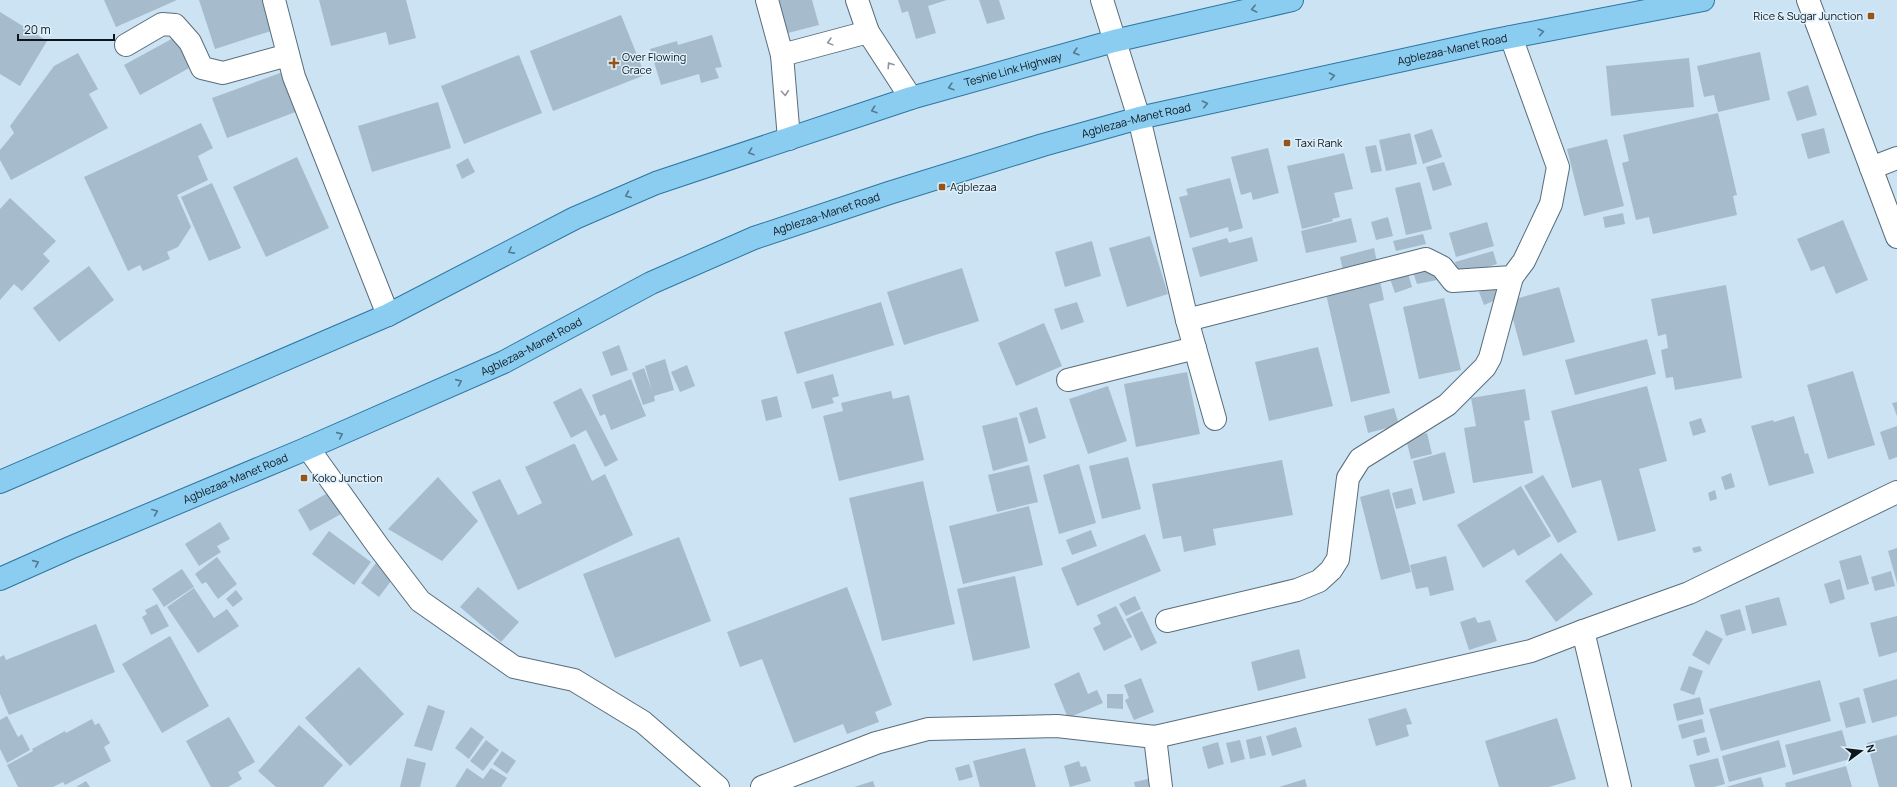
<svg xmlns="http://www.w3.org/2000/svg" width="1897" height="787" font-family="Manrope,sans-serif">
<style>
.building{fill:#a6bccc}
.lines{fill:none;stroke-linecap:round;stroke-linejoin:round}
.minor-casing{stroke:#596d7b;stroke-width:24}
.major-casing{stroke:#2d76a0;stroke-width:24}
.minor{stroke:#fff;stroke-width:22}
.major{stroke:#8bccf1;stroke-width:22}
.oneway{stroke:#537a91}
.oneway2{stroke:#939698}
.poi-dot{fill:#94551b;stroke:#ddf0fc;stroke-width:1.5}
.labels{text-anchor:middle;stroke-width:3;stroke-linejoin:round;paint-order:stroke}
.poi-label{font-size:11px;fill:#0e161b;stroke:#ddf0fc;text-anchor:start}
.street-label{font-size:11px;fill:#0e161b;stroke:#ddf0fc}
</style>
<rect width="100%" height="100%" fill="#cce3f3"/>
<g class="building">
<polygon points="104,0 177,0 116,27"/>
<polygon points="199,0 268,0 277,29 215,49"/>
<polygon points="319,0 406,0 416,38 389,45 386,32 331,46"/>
<polygon points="775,0 812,0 819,25 784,34"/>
<polygon points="898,0 947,0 928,6 936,33 916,39 908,11 902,13"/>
<polygon points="979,0 999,0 1005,19 987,24"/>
<polygon points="0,12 47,41 20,86 0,74"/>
<polygon points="621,15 645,75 553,111 530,51"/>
<polygon points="712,35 722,67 715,68 719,78 701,83 699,74 661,85 650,49 677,41 678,45"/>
<polygon points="177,36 193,66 140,95 124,65"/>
<polygon points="1760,52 1770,100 1718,112 1714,95 1704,97 1697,66"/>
<polygon points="78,53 98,89 89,94 108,128 11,180 0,160 0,150 14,133 10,126 54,66"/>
<polygon points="519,55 542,113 464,144 441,86"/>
<polygon points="1689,58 1694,107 1611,116 1606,66"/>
<polygon points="283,72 298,111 227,138 212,98"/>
<polygon points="1808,85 1817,115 1797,121 1787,92"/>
<polygon points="438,102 451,148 372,172 358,126"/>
<polygon points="1718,113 1737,195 1733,196 1737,215 1653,234 1649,217 1636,220 1622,163 1629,161 1623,135"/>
<polygon points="201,123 213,148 198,156 208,180 177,195 191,227 178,247 167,252 170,259 143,271 140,265 128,271 84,177"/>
<polygon points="1824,128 1830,153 1808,159 1801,134"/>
<polygon points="1432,129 1442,157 1423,164 1414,135"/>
<polygon points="1410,133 1417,164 1386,171 1379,140"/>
<polygon points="1607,139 1624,206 1584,216 1567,149"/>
<polygon points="1376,145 1382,171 1371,173 1365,147"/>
<polygon points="1268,148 1279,193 1253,200 1251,192 1241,195 1231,157"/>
<polygon points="1344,153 1353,189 1334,193 1340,217 1332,219 1333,221 1302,229 1287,166"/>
<polygon points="297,157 329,228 266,257 233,187"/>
<polygon points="468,158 475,172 462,179 456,165"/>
<polygon points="1444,162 1452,185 1433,191 1426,167"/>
<polygon points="1230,178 1243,228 1229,232 1228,227 1190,238 1179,197 1188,195 1186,189"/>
<polygon points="1420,182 1432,229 1406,235 1395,188"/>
<polygon points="212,183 241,248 209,261 181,197"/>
<polygon points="10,198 56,241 43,254 50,261 22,291 14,284 0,300 0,209"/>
<polygon points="1623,213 1625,224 1605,228 1603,217"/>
<polygon points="1388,217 1393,236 1376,240 1371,222"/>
<polygon points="1351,218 1357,242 1306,253 1301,231"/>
<polygon points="1843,220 1868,280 1836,294 1824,266 1811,271 1797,239"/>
<polygon points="1487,222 1494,246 1456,257 1449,233"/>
<polygon points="1423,234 1426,244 1396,251 1393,241"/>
<polygon points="1150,236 1168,294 1127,307 1109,248"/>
<polygon points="1252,237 1258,261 1200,277 1192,248 1227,238 1229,243"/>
<polygon points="1092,241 1101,276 1065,287 1055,252"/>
<polygon points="1374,248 1378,267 1344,275 1340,257"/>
<polygon points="1493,251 1497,264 1459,276 1455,262"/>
<polygon points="1433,264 1437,280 1417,284 1412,269"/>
<polygon points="89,266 114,300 59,342 33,308"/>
<polygon points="962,268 979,321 904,345 887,292"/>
<polygon points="1407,270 1412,287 1395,293 1389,276"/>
<polygon points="1380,281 1384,300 1369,304 1390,393 1351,402 1326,294"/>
<polygon points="1498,285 1503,297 1484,305 1479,292"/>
<polygon points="1726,285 1742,378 1675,390 1673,377 1666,378 1661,350 1668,348 1666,334 1658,336 1651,299"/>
<polygon points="1559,287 1575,342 1523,356 1508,301"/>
<polygon points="1444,298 1461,370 1419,379 1403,307"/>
<polygon points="881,302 894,345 797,374 784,332"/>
<polygon points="1077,302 1084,322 1061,330 1054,309"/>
<polygon points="1044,323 1062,366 1016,386 998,343"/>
<polygon points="1647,339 1656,374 1575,395 1565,360"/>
<polygon points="619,345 628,370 611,376 602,352"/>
<polygon points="1318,347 1333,406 1269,421 1255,362"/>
<polygon points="665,359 674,390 654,396 655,401 643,405 632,373 644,368 652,391 645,366"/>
<polygon points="687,365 695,386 680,392 671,372"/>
<polygon points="1853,371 1875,445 1828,459 1807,385"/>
<polygon points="1187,372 1200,434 1136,447 1124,384"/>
<polygon points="833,374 839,396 832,398 834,403 812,409 804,382"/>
<polygon points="631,379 646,416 611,430 605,414 600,416 592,395"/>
<polygon points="1108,386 1127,441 1088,454 1069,399"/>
<polygon points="1647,386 1667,461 1639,469 1656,531 1618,541 1601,480 1572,488 1551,411"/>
<polygon points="581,388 618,460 605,467 586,430 571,438 553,402"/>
<polygon points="1525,389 1530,420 1524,421 1533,473 1473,483 1464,428 1476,426 1471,398"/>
<polygon points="891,391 893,399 909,395 924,460 839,481 823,416 843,411 841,403"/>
<polygon points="777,396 782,417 766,421 761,400"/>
<polygon points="1897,402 1897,416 1892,403"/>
<polygon points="1037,407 1046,438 1029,444 1019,413"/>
<polygon points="1394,408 1399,425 1368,433 1364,416"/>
<polygon points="1794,416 1805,454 1808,453 1814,473 1769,486 1751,426 1773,420 1774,422"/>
<polygon points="1017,417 1028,461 993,471 982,426"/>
<polygon points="1701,418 1706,432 1693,436 1689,422"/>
<polygon points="1897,426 1897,457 1889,460 1880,432"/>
<polygon points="1427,433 1432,454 1411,459 1406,439"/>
<polygon points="573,444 575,444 592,481 605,474 633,535 518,590 472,492 500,479 518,515 542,503 525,467"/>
<polygon points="1445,452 1455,493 1423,501 1413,461"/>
<polygon points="1128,457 1141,509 1102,519 1089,466"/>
<polygon points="1282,460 1293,515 1213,529 1216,545 1184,552 1181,536 1163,539 1152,484"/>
<polygon points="1079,464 1096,523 1059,534 1043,475"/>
<polygon points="1029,465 1038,502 997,512 988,475"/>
<polygon points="1731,473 1735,487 1725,490 1721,477"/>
<polygon points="1543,475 1577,532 1558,543 1524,486"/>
<polygon points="438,477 478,521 442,561 388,529"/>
<polygon points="923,481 955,624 882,641 849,498"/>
<polygon points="1521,486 1551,536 1518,556 1514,549 1483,568 1457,525"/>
<polygon points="1412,488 1416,504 1396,509 1392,493"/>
<polygon points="1389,489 1411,572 1381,580 1360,497"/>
<polygon points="1715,490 1717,499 1710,501 1708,493"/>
<polygon points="331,491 343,513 310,531 298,510"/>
<polygon points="1029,506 1043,565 963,584 949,526"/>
<polygon points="220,522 230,539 217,546 221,552 199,566 185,544"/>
<polygon points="1091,530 1097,546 1072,555 1066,540"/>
<polygon points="329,531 371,562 354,585 312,554"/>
<polygon points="1145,534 1161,571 1077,606 1061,568"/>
<polygon points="679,537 711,621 615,658 583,574"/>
<polygon points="1700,546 1702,551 1694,553 1692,548"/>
<polygon points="1897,548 1897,583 1888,551"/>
<polygon points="1561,553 1593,594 1556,622 1525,581"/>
<polygon points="1861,555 1869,584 1847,590 1839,561"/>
<polygon points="1446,556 1454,590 1430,596 1428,587 1416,589 1410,565"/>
<polygon points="217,557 237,584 218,599 206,582 202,584 195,574"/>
<polygon points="376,563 394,577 379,597 361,583"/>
<polygon points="182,569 194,587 164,607 152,589"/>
<polygon points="1891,571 1895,586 1875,591 1871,577"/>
<polygon points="1015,576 1030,648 973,661 957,589"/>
<polygon points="1840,579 1845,599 1830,604 1824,584"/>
<polygon points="478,587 519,622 501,642 460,607"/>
<polygon points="847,587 892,705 875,712 879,722 847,734 843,724 794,743 762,659 740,667 727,632"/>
<polygon points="194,588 214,618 227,609 239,626 198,653 167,607"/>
<polygon points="236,590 243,599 233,607 226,599"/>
<polygon points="1135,596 1141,609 1126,616 1119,604"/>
<polygon points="1779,597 1787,625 1752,634 1745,606"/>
<polygon points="157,604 169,626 151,635 142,617 147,614 145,610"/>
<polygon points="1116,606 1132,637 1104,651 1093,628 1101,624 1097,615"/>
<polygon points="1740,609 1746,630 1726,636 1720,615"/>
<polygon points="1142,611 1157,643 1141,651 1126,619"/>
<polygon points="1897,616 1897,652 1879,657 1870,623"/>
<polygon points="1475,617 1478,623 1490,620 1497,641 1469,650 1460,622"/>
<polygon points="96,624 115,672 9,715 0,694 0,657 4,655 6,660"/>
<polygon points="1706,630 1723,639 1709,665 1692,655"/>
<polygon points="170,636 209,706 162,733 122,664"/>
<polygon points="1299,649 1306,678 1258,691 1251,662"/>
<polygon points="1689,666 1703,671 1694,695 1680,690"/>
<polygon points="359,667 404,714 350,766 305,718"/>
<polygon points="1079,672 1088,694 1097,690 1103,703 1068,718 1054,684"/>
<polygon points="1141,678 1154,712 1134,720 1125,700 1129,698 1124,685"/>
<polygon points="1897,679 1897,716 1872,723 1863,689"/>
<polygon points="1820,680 1831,721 1721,751 1709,709"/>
<polygon points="1107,694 1123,694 1123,709 1107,708"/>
<polygon points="1700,697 1704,714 1677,721 1673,704"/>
<polygon points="1859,697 1866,723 1846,728 1839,703"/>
<polygon points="428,705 445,711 432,751 414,746"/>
<polygon points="1406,708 1412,724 1406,725 1409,736 1376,746 1368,719"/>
<polygon points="7,716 18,737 22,734 30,750 7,763 0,749 0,720"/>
<polygon points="229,717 255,762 238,772 242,779 228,787 211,787 186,741"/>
<polygon points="1557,718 1576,779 1549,787 1499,787 1485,741"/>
<polygon points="92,719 95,725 99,723 110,743 104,747 111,761 65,785 63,782 53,787 18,787 7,765 33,751 32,749 65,731 66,733"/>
<polygon points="1702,719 1705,732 1682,739 1678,725"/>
<polygon points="299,725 343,765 323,787 276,787 258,771"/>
<polygon points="471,727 484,737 469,759 455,748"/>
<polygon points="1296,727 1302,747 1272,756 1266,736"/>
<polygon points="1842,730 1850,759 1793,775 1785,745"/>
<polygon points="1897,735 1897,787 1879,787 1867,743"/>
<polygon points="1261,736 1266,755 1250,759 1246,740"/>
<polygon points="1706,737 1710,752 1697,756 1693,740"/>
<polygon points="486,740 499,750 483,771 470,761"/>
<polygon points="1240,740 1245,759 1231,763 1226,743"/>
<polygon points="1779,740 1786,767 1729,782 1722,756"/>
<polygon points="1218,742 1224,764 1208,769 1202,747"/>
<polygon points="1025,748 1036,787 980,787 973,761"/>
<polygon points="502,751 516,761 507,774 493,764"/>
<polygon points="407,758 426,763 420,787 400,787"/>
<polygon points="1718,758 1725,784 1714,787 1695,787 1689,765"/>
<polygon points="1079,761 1081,767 1086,766 1091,781 1070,787 1064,766"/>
<polygon points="969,764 973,777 959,781 955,768"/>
<polygon points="1846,766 1852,787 1786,787 1785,783"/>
<polygon points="467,768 483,779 491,768 507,778 501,787 455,787"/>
<polygon points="1761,777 1764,787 1726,787"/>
<polygon points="1148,779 1150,787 1135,787 1134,782"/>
<polygon points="1305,779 1307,787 1279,787"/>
<polygon points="86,781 90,787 76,787"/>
<polygon points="873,781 875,787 854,787"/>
</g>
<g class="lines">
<defs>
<g id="minor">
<polyline points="274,0 294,77 388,315"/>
<polyline points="767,0 782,55 789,139"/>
<polyline points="857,0 868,32 911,98"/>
<polyline points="1102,0 1139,118 1187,320 1215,419"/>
<polyline points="1808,0 1897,237"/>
<polyline points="126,45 162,24 175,25 190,42 202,68 223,73 288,55"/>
<polyline points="782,55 868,32"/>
<polyline points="1871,168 1897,158"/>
<polyline points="1187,320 1426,259 1442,267 1453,281 1512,277 1524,261 1551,204 1558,167 1511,37"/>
<polyline points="1068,380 1195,348"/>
<polyline points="308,448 378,546 420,601 514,667 574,680 643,722 718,787"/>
<polyline points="1167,621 1297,590 1319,581 1331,570 1338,559 1348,478 1360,459 1447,405 1485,367 1490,358 1512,277"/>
<polyline points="1583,631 1620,787"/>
<polyline points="1155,737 1161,787"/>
<polyline points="762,787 876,743 928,729 1057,726 1155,737 1531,651 1583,631 1689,593 1897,492"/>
</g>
<g id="major">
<path id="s1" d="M0,482L388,315L575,218L656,183L911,98L1114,41L1292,0"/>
<path id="s2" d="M0,579L72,547L308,448L504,362L651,283L754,238L889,193L1043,145L1139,118L1490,41L1703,0"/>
</g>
</defs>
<use href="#minor" class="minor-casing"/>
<use href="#major" class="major-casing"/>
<use href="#minor" class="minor"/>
<use href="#major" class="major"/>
</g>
<defs><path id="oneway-chevron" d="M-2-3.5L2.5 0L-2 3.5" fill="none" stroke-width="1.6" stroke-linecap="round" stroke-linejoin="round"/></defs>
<g class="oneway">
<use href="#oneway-chevron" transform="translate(1254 9) rotate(167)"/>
<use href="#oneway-chevron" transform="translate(1541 32) rotate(-11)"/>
<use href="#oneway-chevron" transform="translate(1076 52) rotate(164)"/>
<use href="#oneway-chevron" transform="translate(1332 76) rotate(-12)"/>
<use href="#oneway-chevron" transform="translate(951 87) rotate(164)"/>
<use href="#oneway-chevron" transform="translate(1205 104) rotate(-12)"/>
<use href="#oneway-chevron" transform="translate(874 110) rotate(161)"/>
<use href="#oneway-chevron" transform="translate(751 152) rotate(161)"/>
<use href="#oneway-chevron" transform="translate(628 195) rotate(157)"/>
<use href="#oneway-chevron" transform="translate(511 251) rotate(152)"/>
<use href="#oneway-chevron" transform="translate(459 382) rotate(-24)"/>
<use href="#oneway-chevron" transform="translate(340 435) rotate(-24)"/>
<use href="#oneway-chevron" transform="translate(155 512) rotate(-23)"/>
<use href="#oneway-chevron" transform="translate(36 563) rotate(-24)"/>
</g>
<g class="oneway2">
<use href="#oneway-chevron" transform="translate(830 42) rotate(165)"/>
<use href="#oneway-chevron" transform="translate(890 65) rotate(-123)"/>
<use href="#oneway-chevron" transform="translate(785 93) rotate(85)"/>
</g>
<g class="poi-dot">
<rect x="1867" y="12" width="8" height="8" rx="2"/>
<path d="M612 57h4v4h4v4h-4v4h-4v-4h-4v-4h4z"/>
<rect x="1283" y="139" width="8" height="8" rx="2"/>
<rect x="938" y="183" width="8" height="8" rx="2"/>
<rect x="300" y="474" width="8" height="8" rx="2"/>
</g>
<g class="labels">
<g class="poi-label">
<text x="1863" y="20" text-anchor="end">Rice &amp; Sugar Junction</text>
<text x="622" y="61">Over Flowing<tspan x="622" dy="13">Grace</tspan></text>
<text x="1295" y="147">Taxi Rank</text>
<text x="950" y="191">Agblezaa</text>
<text x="312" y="482">Koko Junction</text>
</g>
<g class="street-label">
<text dy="4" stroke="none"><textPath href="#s2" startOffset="1552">Agblezaa-Manet Road</textPath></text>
<text dy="4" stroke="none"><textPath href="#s1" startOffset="1096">Teshie Link Highway</textPath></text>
<text dy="4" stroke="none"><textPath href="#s2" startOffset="1228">Agblezaa-Manet Road</textPath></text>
<text dy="4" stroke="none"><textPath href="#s2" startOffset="904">Agblezaa-Manet Road</textPath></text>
<text dy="4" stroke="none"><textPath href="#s2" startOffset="580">Agblezaa-Manet Road</textPath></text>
<text dy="4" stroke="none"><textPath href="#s2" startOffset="256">Agblezaa-Manet Road</textPath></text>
</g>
</g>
<g transform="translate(1861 751) rotate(75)" stroke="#ddf0fc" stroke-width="3" paint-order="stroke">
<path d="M0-3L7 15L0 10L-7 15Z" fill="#0e161b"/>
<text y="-6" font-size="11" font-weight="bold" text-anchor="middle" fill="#0e161b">N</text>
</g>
<path d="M18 34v6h96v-6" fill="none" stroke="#0e161b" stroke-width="2"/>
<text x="24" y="34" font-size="12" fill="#0e161b" stroke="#ddf0fc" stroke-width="3" paint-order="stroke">20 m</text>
</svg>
